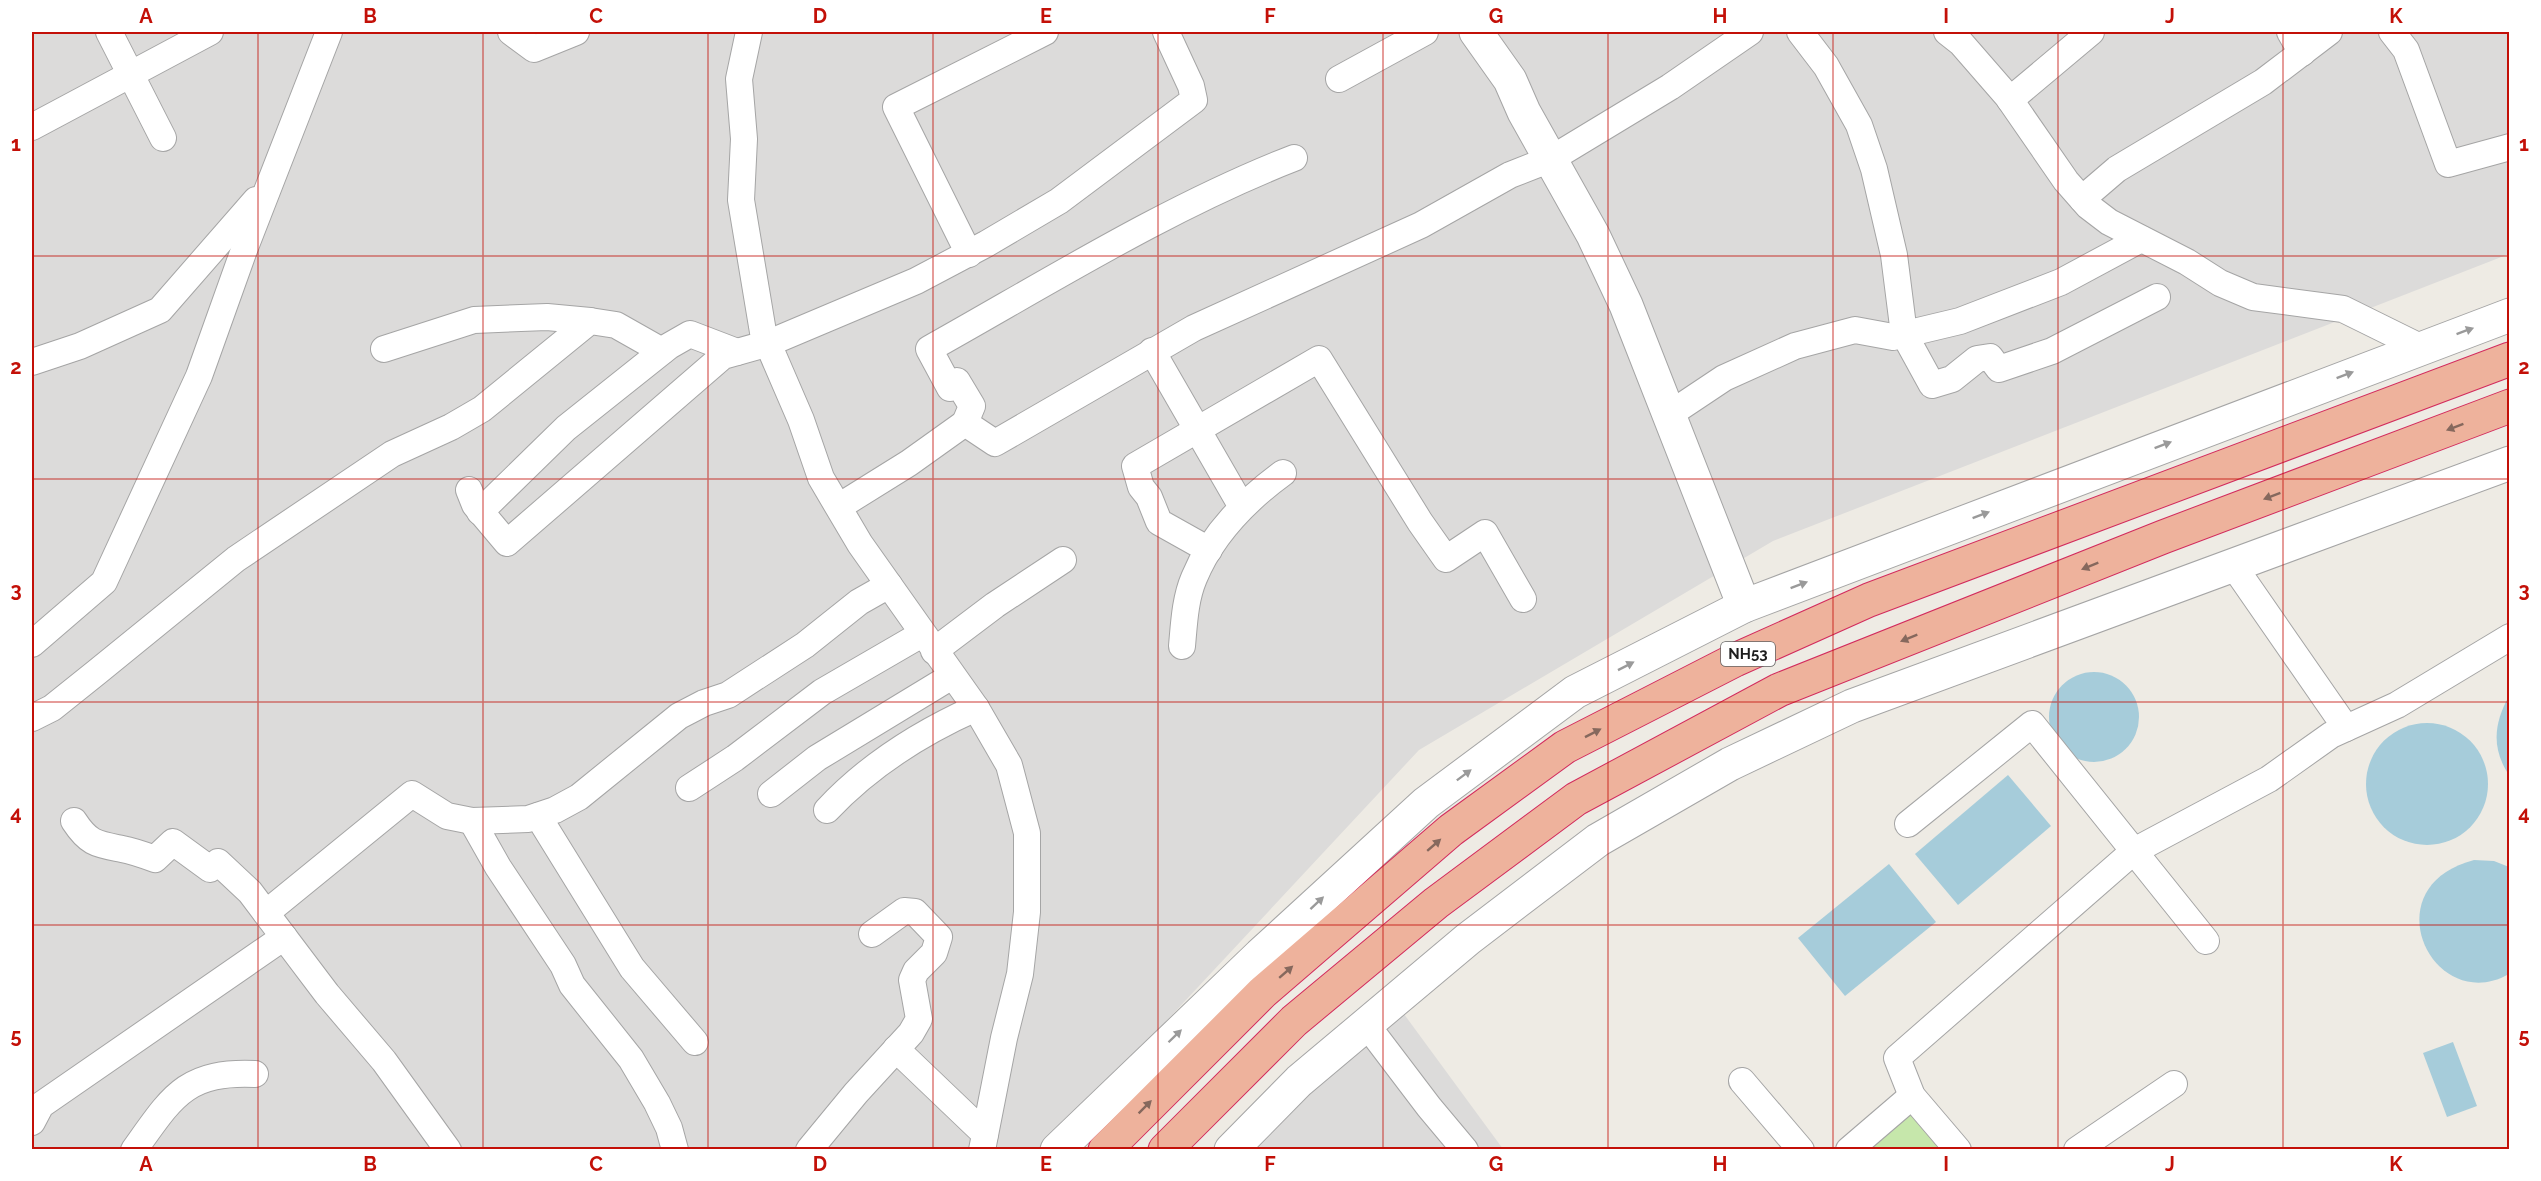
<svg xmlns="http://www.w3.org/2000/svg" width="2541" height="1181" font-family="Raleway,sans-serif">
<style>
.residential{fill:#dcdbda}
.grass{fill:#c6e7ab}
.water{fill:#a6ccda}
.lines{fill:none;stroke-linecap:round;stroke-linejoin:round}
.minor-casing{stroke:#a5a5a5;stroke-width:28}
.tertiary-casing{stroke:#a5a5a5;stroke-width:35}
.trunk-casing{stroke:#d22b5d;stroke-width:35}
.minor{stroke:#fff;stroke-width:26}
.tertiary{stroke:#fff;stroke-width:33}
.trunk{stroke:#eeb29c;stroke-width:33}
.oneway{fill:#9a9a9a}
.oneway2{fill:#86685d}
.grid{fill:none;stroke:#c31008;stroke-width:1.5;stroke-opacity:0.55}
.labels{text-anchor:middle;stroke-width:4.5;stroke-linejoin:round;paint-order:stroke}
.shield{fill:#fff;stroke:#626262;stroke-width:1.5}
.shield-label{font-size:15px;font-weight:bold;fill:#1e1e1e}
.neatline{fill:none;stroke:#c31008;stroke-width:2}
.grid-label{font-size:20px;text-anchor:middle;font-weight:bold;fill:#c31008}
</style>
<rect width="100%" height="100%" fill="#eeebe4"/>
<g class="residential">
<polygon points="32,32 2509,32 2509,254 1773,541 1419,750 1047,1149 32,1149"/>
<polygon points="1390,995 1503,1149 1253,1150"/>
</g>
<polygon class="grass" points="1913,1112 1946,1150 1861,1150"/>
<g class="water">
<circle cx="2094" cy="717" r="45"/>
<path d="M2509,696V775C2491,748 2494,723 2509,696Z"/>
<circle cx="2427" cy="784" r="61"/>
<polygon points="2008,775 2051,826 1958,905 1915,854"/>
<path d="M2474,860L2494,861L2509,867V974C2433,1017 2370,887 2474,860Z"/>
<polygon points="1889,864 1936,922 1845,996 1798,938"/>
<polygon points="2453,1042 2477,1106 2447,1117 2423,1053"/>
</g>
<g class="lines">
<defs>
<g id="minor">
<polyline points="109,32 163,138"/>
<polyline points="511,32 534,49 576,32"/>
<polyline points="749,32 739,79 744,139 741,200 763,332 801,420 821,478 860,544 976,708 1009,765 1027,833 1027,912 1020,974 1004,1038 982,1150"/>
<polyline points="1800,32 1826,66 1859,125 1874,169 1894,255 1904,334 1932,385 1952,379 1977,359 1990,357 1999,369 2052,351 2157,297"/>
<polyline points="1947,32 1961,43 2008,97 2066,181 2088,206 2109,222 2187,262 2220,283 2253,297 2343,309 2420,347"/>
<polyline points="2290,32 2302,53"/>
<polyline points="2392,32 2406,50 2448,164 2510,147"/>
<polyline points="1339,79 1425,32"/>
<polyline points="2010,100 2091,32"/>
<polyline points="32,127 210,32"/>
<polyline points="2082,199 2117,169 2263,82 2329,32"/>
<polyline points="969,254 896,107 1045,32"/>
<polyline points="384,349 474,320 547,317 590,321"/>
<polyline points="1152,351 1242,507"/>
<polyline points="32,362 80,346 160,310 256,200"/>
<polyline points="1670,414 1724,378 1795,346 1855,330 1893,337 1960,321 2061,282 2141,239"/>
<path d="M965,423L972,406L957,381L950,388L929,349C1047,283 1168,207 1294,158"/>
<polyline points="469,490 475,505 507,543 723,356 769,343 916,281 986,244 1059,201 1194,100 1191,86 1166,32"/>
<polyline points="840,506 909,463 965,423 995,443 1194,328 1421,225 1510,175 1551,159 1670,87 1750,32"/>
<polyline points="480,512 566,428 669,346 690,334 737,352"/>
<polyline points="1209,550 1159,522 1149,497 1141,487 1135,466 1319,359 1420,522 1446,559 1485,533 1523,599"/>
<polyline points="2233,565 2346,728"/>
<polyline points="32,644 104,582 199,376 244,250 329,32"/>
<path d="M1182,646C1184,624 1185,599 1194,578C1212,534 1246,500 1283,473"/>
<polyline points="934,651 995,605 1063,560"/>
<polyline points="32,718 52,708 97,672 236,559 392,454 451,427 482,409 590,321 616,325 662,351"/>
<polyline points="689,788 735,758 822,692 922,634"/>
<polyline points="771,794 817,758 952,676"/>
<path d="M827,810C869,765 920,733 976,708"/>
<polyline points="538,816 632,968 695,1042"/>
<path d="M74,821C89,844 97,844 122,849C133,851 144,855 155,859L173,842L210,869L218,862L250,892L327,994L384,1061L448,1150"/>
<polyline points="472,821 498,867 563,965 572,985 631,1059 657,1103 669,1128 675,1150"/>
<polyline points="1908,824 2032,724 2206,941"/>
<polyline points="266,913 412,794 447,816 472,821 528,819 555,810 579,797 679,716 704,703 728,695 805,645 859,602 889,585"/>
<polyline points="1366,1024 1429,1107 1465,1150"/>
<polyline points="896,1049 985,1134"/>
<polyline points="1742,1081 1801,1150"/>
<polyline points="32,1122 41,1105 284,937"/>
<path d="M134,1150C172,1097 185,1071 255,1074"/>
<polyline points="809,1150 856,1093 911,1033 919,1019 912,980 916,971 934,953 939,937 915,912 904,911 872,934"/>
<polyline points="1849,1150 1912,1096"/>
<polyline points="1958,1150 1912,1096 1897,1058 2134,851 2269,779 2331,735 2397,705 2510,637"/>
<polyline points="2077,1150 2174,1084"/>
</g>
<g id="tertiary">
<polyline points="1476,32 1510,80 1524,112 1593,235 1626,305 1744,606"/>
<polyline points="1057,1150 1260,955 1426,803 1575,692 1744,606 2510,315"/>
<polyline points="1231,1150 1299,1081 1468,939 1598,840 1730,764 1852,706 2510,463"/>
</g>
<g id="trunk">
<polyline points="1105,1150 1263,992 1451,830 1565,747 1735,660 1869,600 2510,359"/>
<polyline points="1165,1150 1294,1021 1436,903 1576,799 1779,690 2163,537 2510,406"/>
</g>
</defs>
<use href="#minor" class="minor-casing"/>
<use href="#tertiary" class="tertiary-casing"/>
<use href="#trunk" class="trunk-casing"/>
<use href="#minor" class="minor"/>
<use href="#tertiary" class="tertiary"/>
<use href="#trunk" class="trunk"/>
</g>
<defs><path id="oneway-solid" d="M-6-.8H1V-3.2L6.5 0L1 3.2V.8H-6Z" transform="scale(1.5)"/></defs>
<g class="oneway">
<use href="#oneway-solid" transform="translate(2465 331) rotate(-20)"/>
<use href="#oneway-solid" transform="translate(2345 375) rotate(-21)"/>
<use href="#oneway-solid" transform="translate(2163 445) rotate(-21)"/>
<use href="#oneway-solid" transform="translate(1981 515) rotate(-21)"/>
<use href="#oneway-solid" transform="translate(1799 585) rotate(-21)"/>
<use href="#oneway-solid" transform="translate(1626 666) rotate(-27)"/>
<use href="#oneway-solid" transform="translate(1464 775) rotate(-37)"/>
<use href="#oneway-solid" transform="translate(1317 903) rotate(-43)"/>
<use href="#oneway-solid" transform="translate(1175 1036) rotate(-44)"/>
</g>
<g class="oneway2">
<use href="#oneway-solid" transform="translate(2455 427) rotate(159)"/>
<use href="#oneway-solid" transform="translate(2272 496) rotate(159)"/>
<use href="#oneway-solid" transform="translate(2090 566) rotate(158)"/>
<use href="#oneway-solid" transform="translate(1909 638) rotate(158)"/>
<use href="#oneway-solid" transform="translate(1593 733) rotate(-27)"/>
<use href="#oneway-solid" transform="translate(1434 845) rotate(-41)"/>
<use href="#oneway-solid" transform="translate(1286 972) rotate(-41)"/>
<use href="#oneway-solid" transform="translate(1145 1107) rotate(-45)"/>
</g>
<path class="grid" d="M258,32V1150M483,32V1150M708,32V1150M933,32V1150M1158,32V1150M1383,32V1150M1608,32V1150M1833,32V1150M2058,32V1150M2283,32V1150M32,256H2510M32,479H2510M32,702H2510M32,925H2510"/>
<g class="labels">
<rect class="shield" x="1721" y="642" width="54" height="24" rx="4.5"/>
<g class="shield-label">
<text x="1748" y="659">NH53</text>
</g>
</g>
<rect width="2541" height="1181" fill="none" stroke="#ffffff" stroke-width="66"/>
<rect x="33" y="33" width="2475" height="1115" class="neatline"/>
<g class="grid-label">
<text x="146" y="23">A</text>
<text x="370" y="23">B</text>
<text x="596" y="23">C</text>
<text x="820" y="23">D</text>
<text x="1046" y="23">E</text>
<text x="1270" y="23">F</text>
<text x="1496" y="23">G</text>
<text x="1720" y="23">H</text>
<text x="1946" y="23">I</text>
<text x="2170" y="23">J</text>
<text x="2396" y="23">K</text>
<text x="16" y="151">1</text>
<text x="2524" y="151">1</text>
<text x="16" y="374">2</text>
<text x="2524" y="374">2</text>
<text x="16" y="597">3</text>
<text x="2524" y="597">3</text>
<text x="16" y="820">4</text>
<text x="2524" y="820">4</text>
<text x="16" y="1043">5</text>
<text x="2524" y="1043">5</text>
<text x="146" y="1171">A</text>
<text x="370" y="1171">B</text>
<text x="596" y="1171">C</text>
<text x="820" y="1171">D</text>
<text x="1046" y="1171">E</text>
<text x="1270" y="1171">F</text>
<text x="1496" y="1171">G</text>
<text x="1720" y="1171">H</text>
<text x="1946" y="1171">I</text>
<text x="2170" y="1171">J</text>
<text x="2396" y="1171">K</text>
</g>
</svg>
